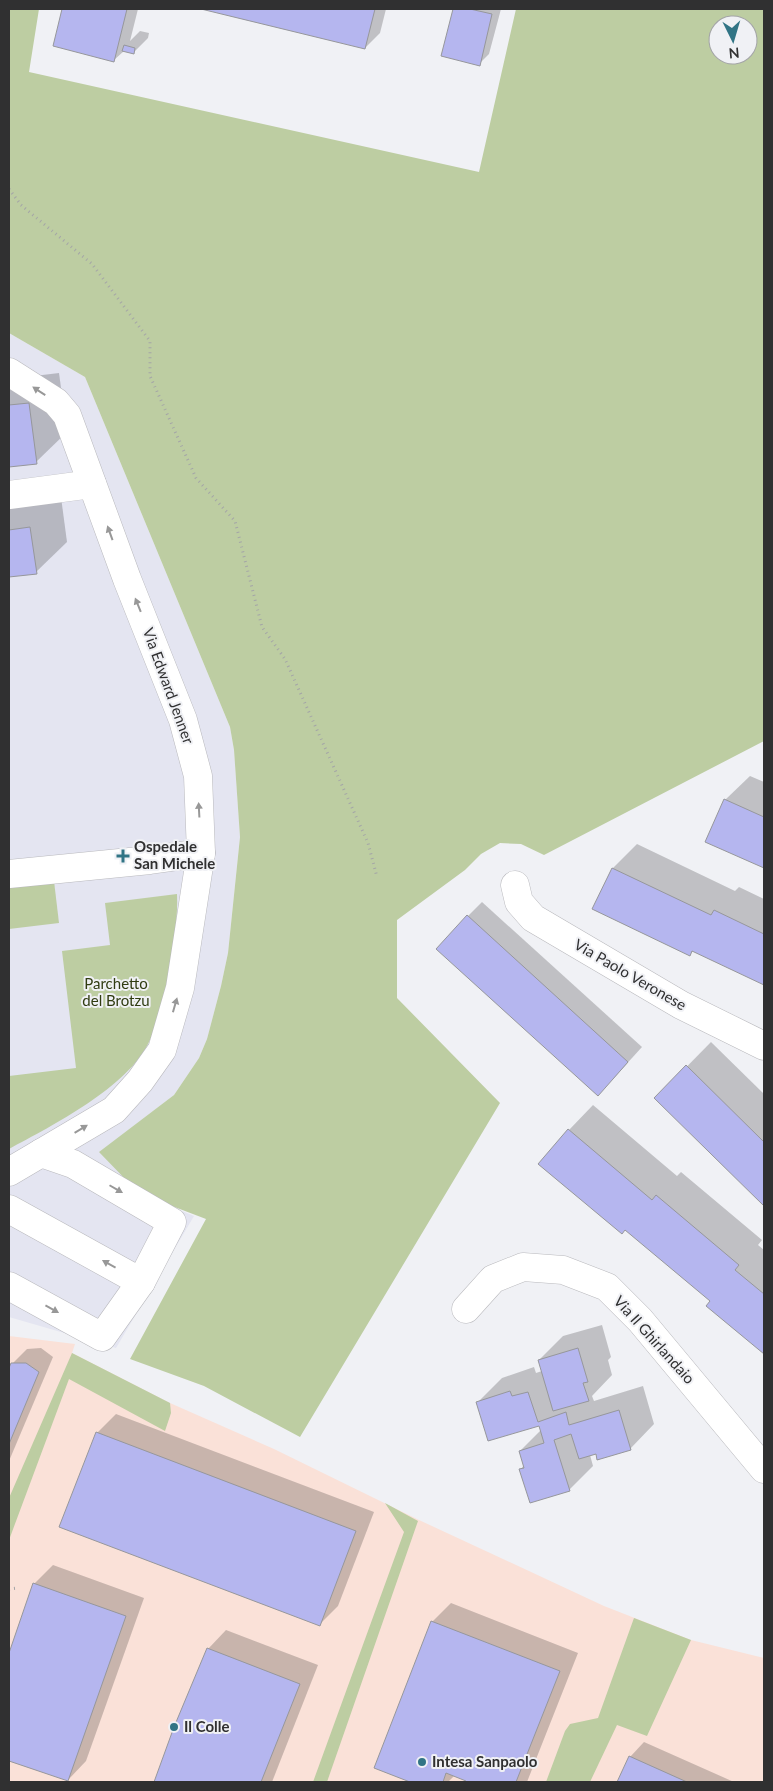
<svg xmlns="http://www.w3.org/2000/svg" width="773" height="1791" font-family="Lato,sans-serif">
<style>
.commercial{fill:#fae1d8}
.built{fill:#e4e5f1}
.green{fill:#bdcda2;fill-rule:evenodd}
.shadow{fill:#0003}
.building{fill:#b5b6ef;stroke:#96979b}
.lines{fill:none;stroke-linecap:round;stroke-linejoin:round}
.minor-casing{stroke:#b9b9bd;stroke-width:29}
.path{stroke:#a4a5a7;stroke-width:3;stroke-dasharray:1 4;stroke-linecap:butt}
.minor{stroke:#fff;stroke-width:28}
.oneway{fill:#989898}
.poi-dot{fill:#317485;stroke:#f0f1f5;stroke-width:2}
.labels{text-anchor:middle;stroke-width:4;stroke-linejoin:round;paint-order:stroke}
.street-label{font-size:15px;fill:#303031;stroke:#f0f1f5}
.poi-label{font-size:15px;font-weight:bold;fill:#303031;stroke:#f0f1f5;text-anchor:start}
.park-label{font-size:15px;fill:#303c11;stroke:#f0f1f5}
</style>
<rect width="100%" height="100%" fill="#f0f1f5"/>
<polygon class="commercial" points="9,1336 75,1344 72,1353 170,1403 274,1449 419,1520 604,1606 691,1640 764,1658 764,1782 9,1782"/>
<polygon class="built" points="9,333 85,377 230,727 234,750 240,837 228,953 221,986 207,1039 199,1058 174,1095 100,1152 151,1198 194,1216 116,1348 9,1317"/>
<g class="green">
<path d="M9,9H39L29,72L479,172L516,9H764V741L544,855L521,844L500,843L481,854L465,870L397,920V998L500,1103L300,1437L204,1386L130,1359L206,1219L151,1198L129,1183L99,1152L174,1095L199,1058L207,1039L221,986L228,953L240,837L234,750L230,727L85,377L9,333ZM718,25H748V55H718Z"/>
<polygon points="54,881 59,923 9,929 9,887"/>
<path d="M177,894C178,919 174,941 170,966C166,992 161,1018 149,1042C127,1088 53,1125 9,1149V1076L76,1068L62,951L110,945L105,903Z"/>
<polygon points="72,1353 170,1403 171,1413 165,1431 69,1379 9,1540 9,1498"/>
<polygon points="385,1503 418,1521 327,1782 313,1782 404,1532"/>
<polygon points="634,1618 691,1640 647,1736 617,1725 590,1782 546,1782 565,1731 570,1724 598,1718"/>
</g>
<g class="shadow">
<polygon points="63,9 138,9 130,41 140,31 149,33 148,38 133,53 124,51 114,60 54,45"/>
<polygon points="206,9 386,9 380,33 365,48"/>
<polygon points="454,9 501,9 489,54 479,64 443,56"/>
<polygon points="59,373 67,432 36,462 9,466 9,379"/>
<polygon points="61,497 67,542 36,572 9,576 9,504"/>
<polygon points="750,776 764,782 764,867 707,841 725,800"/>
<polygon points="637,844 735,891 739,887 764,899 764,984 694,950 689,955 594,909 613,868"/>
<polygon points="482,902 642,1047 612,1080 468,916"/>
<polygon points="711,1042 764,1094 764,1204 656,1098"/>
<polygon points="593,1105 677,1176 681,1172 762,1240 758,1245 764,1250 764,1353 708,1306 712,1301 569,1130"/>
<polygon points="602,1325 611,1357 608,1360 612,1375 592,1396 594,1401 643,1386 654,1424 630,1449 590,1455 593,1466 569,1490 521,1469 524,1465 520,1451 541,1430 540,1424 478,1402 502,1378 534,1367 536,1373 542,1371 539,1360 563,1336"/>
<polygon points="41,1348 53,1357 9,1461 9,1371 12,1364 27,1349"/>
<polygon points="116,1414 374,1512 338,1606 319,1625 97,1433"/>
<polygon points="53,1565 144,1598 86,1761 68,1780 9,1759 9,1656 34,1584"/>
<polygon points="451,1603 578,1653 527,1782 467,1782 468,1780 455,1775 448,1782 413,1782 376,1768 432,1622"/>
<polygon points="226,1630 318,1665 272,1782 155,1782 175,1728 208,1649"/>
<polygon points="644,1742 734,1782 618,1782 630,1757"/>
</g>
<g class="building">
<polygon points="62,9 127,9 114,62 53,46"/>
<polygon points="201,9 375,9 365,49"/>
<polygon points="453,9 470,9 492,14 480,66 441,56"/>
<polygon points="124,45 135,48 134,54 122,51"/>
<polygon points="29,403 37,464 9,467 9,405"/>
<polygon points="30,527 37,574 9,577 9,530"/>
<polygon points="724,799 764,817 764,868 705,842"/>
<polygon points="612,868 711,915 714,910 764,934 764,985 692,951 690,956 592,909"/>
<polygon points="467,915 628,1062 598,1096 436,949"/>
<polygon points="686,1065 764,1142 764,1206 654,1098"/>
<polygon points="568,1129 652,1200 656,1195 739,1265 735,1270 764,1294 764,1354 706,1306 710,1301 625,1230 622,1234 538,1164"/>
<polygon points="578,1348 588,1382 583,1383 589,1401 553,1411 538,1360"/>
<polygon points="11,1363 26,1363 39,1372 9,1444 9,1368"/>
<polygon points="510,1391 512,1396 528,1392 538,1422 566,1412 569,1425 619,1410 631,1450 597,1460 596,1454 579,1459 571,1434 554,1440 570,1491 530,1503 519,1469 524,1468 519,1451 544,1443 539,1426 488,1441 476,1402"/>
<polygon points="96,1432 356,1531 320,1626 59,1527"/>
<polygon points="33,1583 126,1616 68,1781 9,1761 9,1653"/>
<polygon points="431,1621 560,1671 516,1782 466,1782 466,1781 446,1773 443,1782 410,1782 374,1768"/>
<polygon points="207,1648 300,1684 261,1782 154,1782 174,1727"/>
<polygon points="629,1756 687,1782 617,1782"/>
</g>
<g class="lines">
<defs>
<g id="minor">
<polyline points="9,372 56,402 67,415 127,579 183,720 198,776 201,853 180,988 162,1050 140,1081 114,1110 9,1172"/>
<polyline points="9,495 92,484"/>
<polyline points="9,874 150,860 201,853"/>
<polyline points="515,885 519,902 533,918 681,1005 764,1046"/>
<polyline points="41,1153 73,1164 172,1222 141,1282"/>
<polyline points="9,1209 141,1282 102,1337 9,1286"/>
<polyline points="466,1309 493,1279 523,1267 563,1270 607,1287 640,1320 764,1469"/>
</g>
</defs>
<use href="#minor" class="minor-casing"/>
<g class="path">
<polyline points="9,189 21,205 92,264 150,341 150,376 196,478 235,521 262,627 285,659 368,843 377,877"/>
<polyline points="9,1589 18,1588"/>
</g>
<use href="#minor" class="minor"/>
</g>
<defs><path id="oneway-solid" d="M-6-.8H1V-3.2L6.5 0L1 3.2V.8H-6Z" transform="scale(1.25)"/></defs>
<g class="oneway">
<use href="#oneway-solid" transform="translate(39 391) rotate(-147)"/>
<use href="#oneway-solid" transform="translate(110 533) rotate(-110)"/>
<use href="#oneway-solid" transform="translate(138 605) rotate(-112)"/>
<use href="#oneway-solid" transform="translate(199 810) rotate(-93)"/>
<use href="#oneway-solid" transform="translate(175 1005) rotate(-74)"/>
<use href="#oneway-solid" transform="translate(81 1129) rotate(-31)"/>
<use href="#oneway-solid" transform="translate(116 1189) rotate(30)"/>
<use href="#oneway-solid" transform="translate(109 1264) rotate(-151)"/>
<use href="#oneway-solid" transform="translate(52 1309) rotate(29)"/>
</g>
<g class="poi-dot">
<path d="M120.5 848.5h5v5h5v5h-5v5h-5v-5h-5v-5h5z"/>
<circle cx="174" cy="1727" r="5"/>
<circle cx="422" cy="1762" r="5"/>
</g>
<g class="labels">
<g class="street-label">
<text transform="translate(168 686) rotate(70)" y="5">Via Edward Jenner</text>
<text transform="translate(630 975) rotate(30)" y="5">Via Paolo Veronese</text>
<text transform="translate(654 1340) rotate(48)" y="5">Via Il Ghirlandaio</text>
</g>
<g class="poi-label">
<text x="134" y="852">Ospedale<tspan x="134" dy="17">San Michele</tspan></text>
<text x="184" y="1732">Il Colle</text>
<text x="432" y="1767">Intesa Sanpaolo</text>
</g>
<g class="park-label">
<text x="116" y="989">Parchetto<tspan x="116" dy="17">del Brotzu</tspan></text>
</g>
</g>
<rect width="773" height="1791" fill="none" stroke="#303031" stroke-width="20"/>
<g transform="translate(733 40) rotate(175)"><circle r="24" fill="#f0f1f5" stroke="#a3a4a7"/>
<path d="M0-4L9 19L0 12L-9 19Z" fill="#317485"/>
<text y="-8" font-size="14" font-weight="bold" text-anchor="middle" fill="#303031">N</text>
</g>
</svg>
